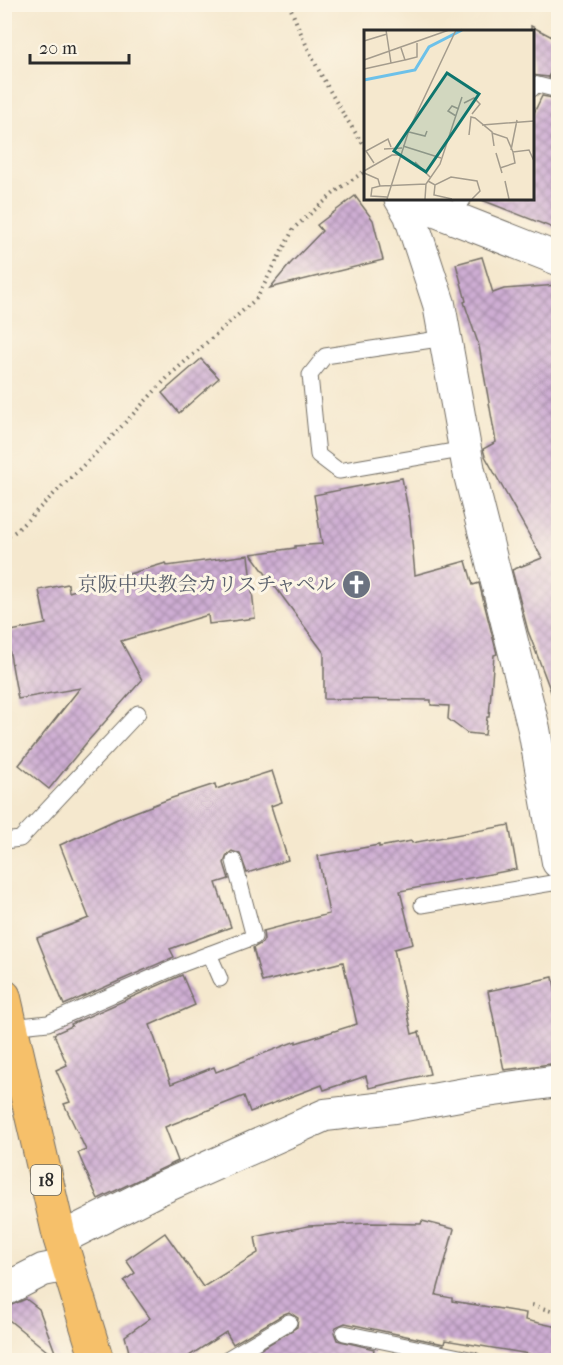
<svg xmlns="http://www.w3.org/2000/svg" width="563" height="1365" font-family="'IM FELL French Canon','Noto Serif JP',serif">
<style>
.building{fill:url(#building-cross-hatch)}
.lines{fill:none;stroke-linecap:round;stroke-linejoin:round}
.lane-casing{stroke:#726d64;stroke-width:17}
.street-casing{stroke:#726d64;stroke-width:34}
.primary-casing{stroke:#726d64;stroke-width:35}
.path{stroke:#726d64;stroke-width:4;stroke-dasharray:1.5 4.5;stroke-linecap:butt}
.lane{stroke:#fff;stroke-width:15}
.street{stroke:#fff;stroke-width:32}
.primary{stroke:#f6c06b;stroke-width:33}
.labels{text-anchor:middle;stroke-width:6;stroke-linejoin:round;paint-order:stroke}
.shield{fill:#fcf5e5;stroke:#6a6863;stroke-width:1.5}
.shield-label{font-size:18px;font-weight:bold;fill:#2b2b2b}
.worship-label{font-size:20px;fill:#5b616d;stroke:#fcf5e5;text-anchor:end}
.inset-river{fill:none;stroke:#6dc1e9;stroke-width:3}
.inset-road{fill:none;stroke:#a49c8d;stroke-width:1.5}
.view{fill:#0f766e;fill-opacity:0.15;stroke:#0f766e;stroke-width:3}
.inset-edge{fill:none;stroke:#2b2b2b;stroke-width:3}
</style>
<defs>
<pattern id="building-cross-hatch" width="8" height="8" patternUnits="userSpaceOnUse" patternTransform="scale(1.5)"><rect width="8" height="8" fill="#ceadd3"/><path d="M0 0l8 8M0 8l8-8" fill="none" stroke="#a78dab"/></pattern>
</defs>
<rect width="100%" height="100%" fill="#fcf5e5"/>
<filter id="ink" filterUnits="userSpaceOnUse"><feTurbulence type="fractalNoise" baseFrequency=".0167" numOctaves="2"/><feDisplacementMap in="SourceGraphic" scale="12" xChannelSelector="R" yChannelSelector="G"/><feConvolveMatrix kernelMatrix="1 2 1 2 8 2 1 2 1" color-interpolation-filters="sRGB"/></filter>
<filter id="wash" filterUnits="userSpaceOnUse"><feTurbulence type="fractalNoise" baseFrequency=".008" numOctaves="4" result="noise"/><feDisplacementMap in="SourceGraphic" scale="24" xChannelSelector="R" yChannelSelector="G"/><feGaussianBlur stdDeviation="1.35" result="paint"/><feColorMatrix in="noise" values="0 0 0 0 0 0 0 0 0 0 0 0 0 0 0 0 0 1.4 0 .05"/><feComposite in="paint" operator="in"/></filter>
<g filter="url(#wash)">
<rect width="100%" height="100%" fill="#f5e8ce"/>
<g id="blocks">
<g class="building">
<polygon points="531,26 558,40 558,80 549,78 557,59 548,77 531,75"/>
<polygon points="542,96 558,99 558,230 482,200 483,198 531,198 531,119"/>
<polygon points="355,196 373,220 383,260 270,288 290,264 322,231 317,225"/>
<polygon points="482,257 493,293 504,289 558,285 558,705 556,705 528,631 512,570 542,558 485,456 483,449 496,442 479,346 464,302 466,301 456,264"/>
<polygon points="201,359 219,378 179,413 162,393"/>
<polygon points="402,478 410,520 415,575 466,561 473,585 479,583 497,654 494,655 489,717 487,717 485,735 467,733 448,719 449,706 431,705 431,700 324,699 324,653 251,554 295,548 295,546 322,544 314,495"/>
<polygon points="248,555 255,618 209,624 208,615 121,641 142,680 88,741 49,789 19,765 80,688 18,699 6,632 46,624 39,590 68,584 69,592 166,563 167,566"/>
<polygon points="272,771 282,802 271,806 288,860 247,873 240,854 232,851 227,855 224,863 229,879 216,883 231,927 170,949 174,957 64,1005 37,938 89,918 60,845 122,817 172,798 215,784 216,789"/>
<polygon points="509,825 517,869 400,891 413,944 394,949 412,1034 419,1032 430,1074 369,1088 366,1076 324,1090 322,1085 250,1112 244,1096 165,1127 178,1161 98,1199 78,1153 86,1150 64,1104 70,1102 56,1070 67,1065 54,1034 72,1026 71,1024 182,975 195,1005 150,1025 171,1084 214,1067 216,1072 296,1041 296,1043 357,1024 343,962 262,982 253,948 262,943 264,939 263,931 329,914 318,856 379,845 379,847 411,841 412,843"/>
<polygon points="553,977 558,1005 558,1063 504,1070 488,991"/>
<polygon points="422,1221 454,1229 436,1295 452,1298 452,1301 526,1313 525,1320 558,1327 558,1360 544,1360 529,1357 529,1354 445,1340 444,1344 345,1323 336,1327 334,1332 337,1340 374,1349 372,1360 243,1360 297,1327 298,1318 289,1312 284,1314 233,1344 226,1332 183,1360 131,1360 125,1336 150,1318 124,1281 135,1273 126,1260 165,1233 203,1287 258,1253 255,1237 308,1226 370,1223 421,1224"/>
<polygon points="26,1299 39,1309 58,1360 4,1316 4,1308"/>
</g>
</g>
</g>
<g filter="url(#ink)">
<use href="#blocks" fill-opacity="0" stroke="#726d64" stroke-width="1.5"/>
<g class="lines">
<defs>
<g id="lane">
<polyline points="532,89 534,84 558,90"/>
<polyline points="452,217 464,198"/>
<polyline points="445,338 325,356 310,375 318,455 339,471 466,449"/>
<polyline points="4,841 20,839 138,713"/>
<polyline points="422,905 558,882"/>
<polyline points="209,954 220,979"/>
<polyline points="11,1027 48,1023 185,963 254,937 234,861"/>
<polyline points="344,1333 474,1360"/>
<polyline points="225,1360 289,1322"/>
</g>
<g id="street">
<polyline points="400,198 410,215 439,304 469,471 534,729 558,862"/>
<polyline points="403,198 558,259"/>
<polyline points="60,1239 155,1191 325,1115 394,1107 465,1094 558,1081"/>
<polyline points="4,1290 43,1270 68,1265"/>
</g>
<polyline id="primary" points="4,996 60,1239 97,1360"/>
</defs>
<use href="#lane" class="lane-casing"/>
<use href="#street" class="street-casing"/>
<use href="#primary" class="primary-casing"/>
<g class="path">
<path d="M289,4C309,56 334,102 365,147"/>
<polyline points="4,539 16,531 102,447 170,375 257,298 294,228 340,188 365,171"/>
<polyline points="532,1305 558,1313"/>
</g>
<use href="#lane" class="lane"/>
<use href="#street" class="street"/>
<use href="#primary" class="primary"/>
</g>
</g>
<defs>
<symbol id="church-disc" viewBox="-11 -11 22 22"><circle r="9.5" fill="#6b7280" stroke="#fcf5e5"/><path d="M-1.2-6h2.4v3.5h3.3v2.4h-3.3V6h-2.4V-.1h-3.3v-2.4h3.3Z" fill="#fff"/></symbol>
</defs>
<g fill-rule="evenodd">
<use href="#church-disc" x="340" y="568" width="33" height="33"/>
</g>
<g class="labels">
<rect class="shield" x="31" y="1165" width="30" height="30" rx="4.5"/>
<g class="shield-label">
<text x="46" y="1186">18</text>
</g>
<g class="worship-label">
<text x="336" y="591">京阪中央教会カリスチャペル</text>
</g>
</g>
<g transform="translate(364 30)">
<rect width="170" height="170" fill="#f5e8ce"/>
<path class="inset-river" d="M0,50L51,40L65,17L98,0"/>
<path class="inset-road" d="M22,0L27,33M0,11L23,4M0,30L85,0M41,30L53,27V13M0,39L41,30L37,18M100,73L110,68L116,74L108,84M92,86L84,81L88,76L95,79M118,95L170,91M45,102L61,106L63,101M128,103L143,108L149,122L165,120L170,131M105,105L107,87L111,88L128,102L130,116M39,116L77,128M20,119L38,118M147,120L153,90M132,123L138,143M51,132L66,147M10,133L2,121L24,109L27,117M136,138L151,133L149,122M0,141L28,125H36M0,143L14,149L16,156L62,154M64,151L71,155L87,147L113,151L116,161L108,169M141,151L145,169M71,155L70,165L88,169M16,156L8,158L7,166L23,167M23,169L45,100L92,0M61,169L62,154L76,134L98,67"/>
<path class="view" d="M83,43L115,64L62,142L30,121Z"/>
<rect width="170" height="170" class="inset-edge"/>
</g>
<rect width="563" height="1365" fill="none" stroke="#fcf5e5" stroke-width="24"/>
<path d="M30 54v9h99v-9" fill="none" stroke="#2b2b2b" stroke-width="3"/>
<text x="39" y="54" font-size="18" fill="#2b2b2b" stroke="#fcf5e5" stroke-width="4.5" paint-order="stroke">20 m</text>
</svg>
